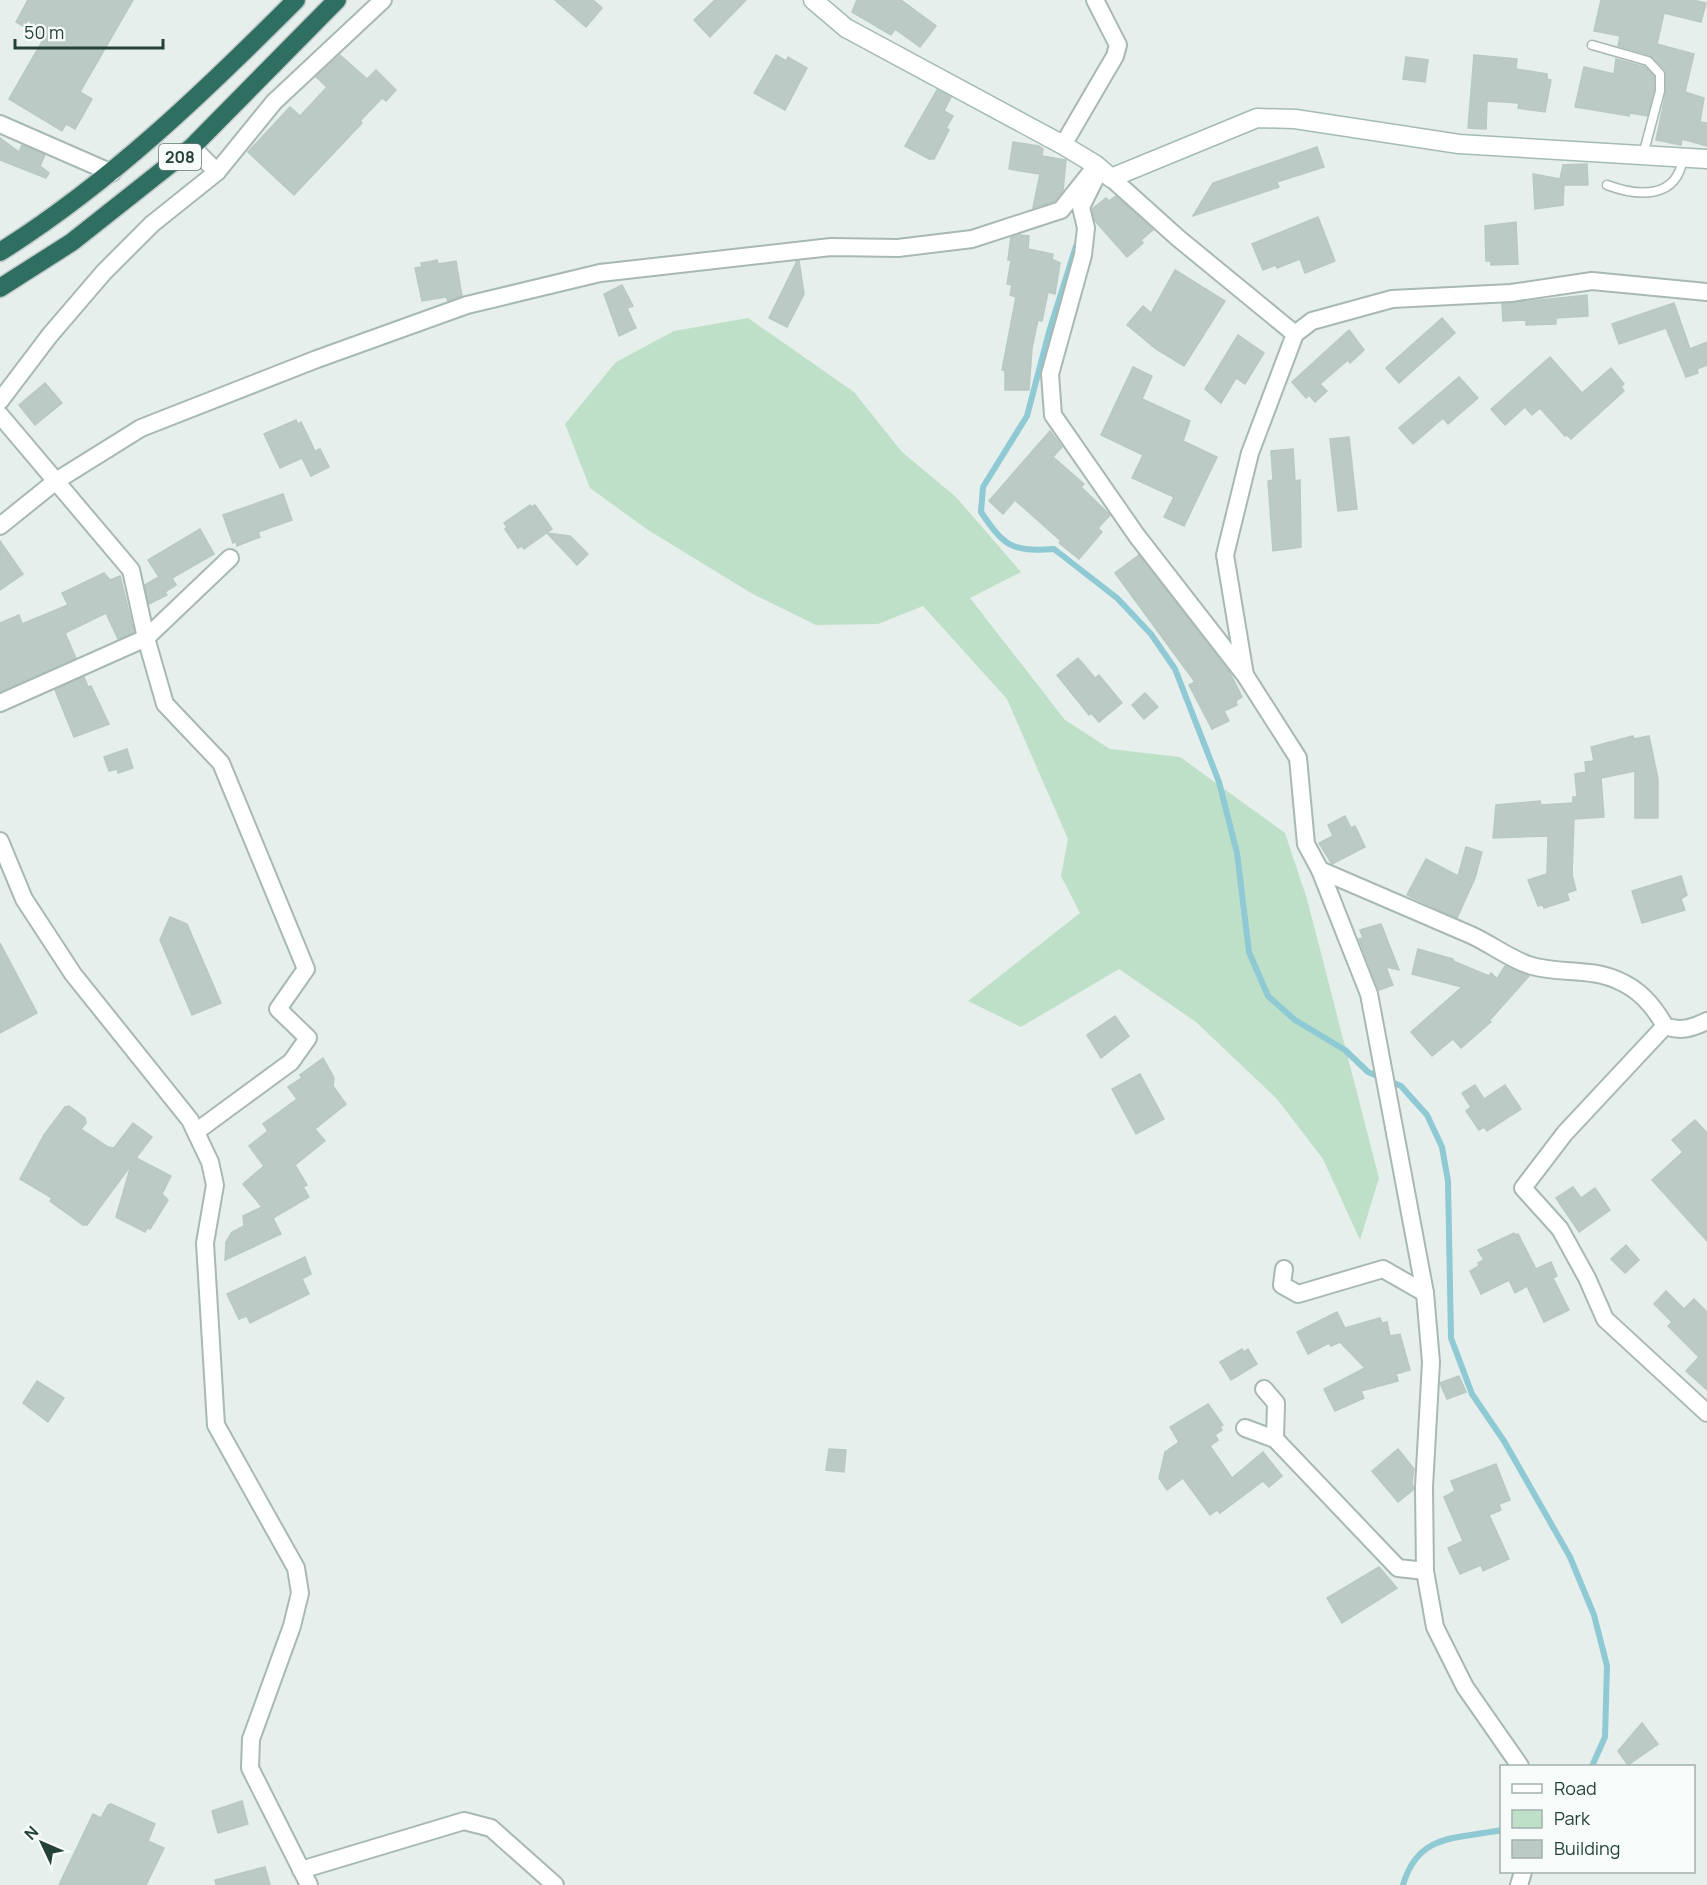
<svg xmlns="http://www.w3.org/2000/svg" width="1707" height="1885" font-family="Manrope,sans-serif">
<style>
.green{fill:#bfe0c8}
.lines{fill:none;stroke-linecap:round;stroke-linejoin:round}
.stream{stroke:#8ec9d4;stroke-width:6}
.building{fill:#bbcac4;stroke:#b8c9c2;stroke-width:1.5}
.lane-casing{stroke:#a8b8b2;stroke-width:11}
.street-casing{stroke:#a8b8b2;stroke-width:20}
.secondary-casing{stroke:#a4bbb3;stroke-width:21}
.highway-casing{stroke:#c2cac8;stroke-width:21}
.lane{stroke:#fff;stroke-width:8}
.street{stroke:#fff;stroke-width:16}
.secondary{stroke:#fff;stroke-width:18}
.highway{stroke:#2f6f62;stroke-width:18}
.labels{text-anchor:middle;stroke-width:4.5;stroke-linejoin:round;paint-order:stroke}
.shield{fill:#f7fbf9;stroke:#637a73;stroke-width:1.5}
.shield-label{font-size:16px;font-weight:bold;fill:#24423a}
</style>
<rect width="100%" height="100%" fill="#e6efeb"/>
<polygon class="green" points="748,318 854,392 902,452 956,497 1021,572 970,598 1065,720 1110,749 1180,757 1285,833 1307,899 1379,1178 1360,1240 1323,1159 1277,1099 1196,1022 1119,969 1021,1027 968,1001 1080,913 1061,876 1068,839 1007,699 923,606 878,624 816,625 751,593 648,530 590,488 565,424 616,362 674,331"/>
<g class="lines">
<g class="stream">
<path d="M1076,246L1049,332L1027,416L983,487L981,512C1004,546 1011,552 1054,549L1117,598L1151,634L1175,669L1219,782L1237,853L1249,952L1268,996L1295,1020L1345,1050L1368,1072L1401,1086L1427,1115L1442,1147L1448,1181L1451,1338L1472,1394L1504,1441L1570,1557L1594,1615L1607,1666L1605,1737L1592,1766"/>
<path d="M1403,1885C1418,1833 1456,1839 1502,1830"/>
</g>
</g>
<g class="building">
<polygon points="28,0 133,0 80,92 92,99 75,129 66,124 62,131 9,99 44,38 16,22"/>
<polygon points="555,0 593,0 602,8 586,27"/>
<polygon points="715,0 746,0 710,37 694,20"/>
<polygon points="857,0 901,0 936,26 920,47 895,29 891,35 852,12"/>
<polygon points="1601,0 1693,0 1706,3 1701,22 1664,13 1657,44 1694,54 1685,92 1704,98 1700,122 1707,123 1707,146 1682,139 1681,145 1656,140 1666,92 1665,70 1650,55 1618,46 1620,36 1594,31"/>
<polygon points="340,55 367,79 376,70 396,90 386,101 382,98 360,121 362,123 294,195 248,152 290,107 300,116 327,87 316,77"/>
<polygon points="776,55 786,61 788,57 807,68 785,110 754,93"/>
<polygon points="1474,55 1517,59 1516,69 1547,74 1547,79 1551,80 1545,112 1518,108 1519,103 1487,101 1486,129 1468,128"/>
<polygon points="1406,57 1428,60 1425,82 1403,79"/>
<polygon points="1616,59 1645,67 1654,76 1654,90 1647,116 1630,113 1629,116 1575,107 1584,67 1614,74"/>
<polygon points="937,90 951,97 944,111 953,116 946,128 949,130 934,159 929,159 905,146"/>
<polygon points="0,138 19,152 22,145 45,155 40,166 49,173 46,178 0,160"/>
<polygon points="1013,142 1039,146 1043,149 1042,156 1066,160 1063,191 1055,201 1033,208 1040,174 1009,169"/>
<polygon points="1317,147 1324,167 1277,182 1279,187 1193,216 1213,183"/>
<polygon points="1587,164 1588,185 1564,185 1563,205 1535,209 1533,174 1560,179 1563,165"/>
<polygon points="1116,196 1153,230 1141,240 1143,243 1127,257 1095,221 1092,209 1106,198 1109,201"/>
<polygon points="1318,217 1335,261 1305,273 1300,259 1277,268 1276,265 1263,270 1252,244"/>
<polygon points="1516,222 1518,264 1491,265 1491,261 1486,261 1485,226"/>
<polygon points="1019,235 1029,236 1028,249 1053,254 1052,259 1060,263 1055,294 1048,292 1042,321 1038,320 1032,348 1029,390 1005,390 1005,370 1002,370 1016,297 1010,295 1012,285 1007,284 1011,261 1008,260 1011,237"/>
<polygon points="437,260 438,264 456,261 462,296 448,301 446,297 422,301 415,268 422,267 421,263"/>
<polygon points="797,261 799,261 804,294 787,327 769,318"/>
<polygon points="1175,270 1225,301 1184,366 1156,349 1127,325 1143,306 1151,313"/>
<polygon points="622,285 633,306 627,308 636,328 619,336 604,294"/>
<polygon points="1587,295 1588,316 1556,318 1556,324 1526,325 1526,320 1503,321 1502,304"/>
<polygon points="1674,303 1690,349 1707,342 1707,365 1697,369 1698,373 1686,377 1666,328 1619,344 1612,324"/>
<polygon points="1442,318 1455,333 1399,383 1386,368"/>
<polygon points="1349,330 1364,350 1350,363 1348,360 1320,384 1327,391 1315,402 1309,395 1306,398 1292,382"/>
<polygon points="1238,335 1264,353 1245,384 1236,378 1221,403 1205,389"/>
<polygon points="1550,357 1582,393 1611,368 1624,384 1621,387 1624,391 1571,439 1567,435 1565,436 1540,408 1532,415 1525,407 1505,425 1491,409"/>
<polygon points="1133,367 1152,376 1142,399 1190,421 1183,441 1217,457 1184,526 1164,517 1174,497 1132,478 1143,455 1101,435"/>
<polygon points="1459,377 1478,398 1448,424 1443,418 1413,444 1399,428"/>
<polygon points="45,383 62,403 35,425 19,405"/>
<polygon points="296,420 298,424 301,422 315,451 320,449 329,467 311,476 302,458 280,468 264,434"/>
<polygon points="1050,431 1062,447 1053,457 1084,484 1081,487 1110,515 1098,528 1102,532 1079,559 1059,543 1061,541 1015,500 1003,514 989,501"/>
<polygon points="1349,437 1357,509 1338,511 1330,439"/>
<polygon points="1293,449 1295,481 1300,480 1301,547 1273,551 1268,481 1273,480 1271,451"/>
<polygon points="283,494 292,520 258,532 260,537 237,546 236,541 233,543 223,515"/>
<polygon points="530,505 531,507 535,505 552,529 524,549 522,546 518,548 505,529 507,527 504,523"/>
<polygon points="200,529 214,554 172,578 176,585 165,592 167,595 149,604 145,585 159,577 148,560"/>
<polygon points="547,533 570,536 588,554 577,565"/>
<polygon points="0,541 23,574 0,590"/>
<polygon points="1139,555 1230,673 1242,697 1236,701 1237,705 1224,711 1229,721 1212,729 1189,685 1195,682 1115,573"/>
<polygon points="104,573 110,580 120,576 134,632 118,639 106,613 65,633 76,658 0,692 0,623 19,615 22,624 68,605 62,593"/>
<polygon points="1078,658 1095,678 1099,675 1122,703 1099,722 1091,713 1089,715 1057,675"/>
<polygon points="84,677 88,687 91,686 109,724 74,737 55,690"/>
<polygon points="1145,693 1158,707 1144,719 1132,705"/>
<polygon points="1633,736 1634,739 1649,736 1658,779 1658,818 1635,818 1635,771 1601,778 1604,817 1574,819 1572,875 1576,890 1567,893 1569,900 1544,908 1543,905 1538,906 1528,880 1547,874 1548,836 1493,838 1496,805 1540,801 1541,805 1573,803 1573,797 1577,797 1575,774 1586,772 1585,762 1594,761 1591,747"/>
<polygon points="127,749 133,768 118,773 117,769 109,771 104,757"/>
<polygon points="1345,816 1351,828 1355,826 1365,847 1332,864 1319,843 1333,836 1328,825"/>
<polygon points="1466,847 1482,852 1475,878 1457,918 1407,895 1426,859 1458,876"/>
<polygon points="1681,876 1687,895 1681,899 1685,910 1642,923 1632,891"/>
<polygon points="170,917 187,924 221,1003 192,1015 160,940"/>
<polygon points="1381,924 1399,970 1386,967 1393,985 1379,990 1359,939 1363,938 1360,930"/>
<polygon points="0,943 37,1013 0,1033"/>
<polygon points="1418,949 1453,959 1453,961 1489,976 1491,973 1497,979 1505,966 1529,976 1489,1021 1491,1022 1461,1048 1453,1039 1432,1056 1411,1032 1462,987 1412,974"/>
<polygon points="1115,1016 1129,1036 1101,1058 1087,1035"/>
<polygon points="323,1058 334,1078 333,1086 346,1104 315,1129 325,1141 295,1165 307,1185 303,1187 309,1197 273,1218 281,1234 225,1260 226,1242 232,1232 244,1226 243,1216 262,1207 243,1184 264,1166 249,1146 268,1131 263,1124 297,1099 288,1087 302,1078 300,1075"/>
<polygon points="1140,1074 1164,1119 1136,1134 1112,1089"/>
<polygon points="1475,1085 1484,1099 1505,1085 1521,1109 1487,1131 1484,1127 1479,1130 1466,1111 1471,1107 1462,1093"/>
<polygon points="69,1106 85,1118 86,1123 81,1129 108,1147 114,1148 133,1123 152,1137 136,1158 171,1176 162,1194 168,1200 150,1229 147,1228 145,1232 116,1217 131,1165 87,1225 83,1225 50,1201 52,1198 20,1179 44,1135 65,1107"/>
<polygon points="1695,1120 1707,1133 1707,1241 1652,1180 1683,1152 1672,1140"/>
<polygon points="1573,1187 1581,1198 1595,1188 1610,1210 1579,1232 1556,1198"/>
<polygon points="1514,1233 1515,1235 1518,1234 1536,1269 1551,1262 1557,1276 1553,1278 1569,1310 1544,1322 1527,1286 1515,1293 1509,1280 1481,1294 1470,1271 1479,1266 1478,1263 1484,1260 1478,1250"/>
<polygon points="1626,1245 1639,1260 1625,1273 1611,1259"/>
<polygon points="305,1257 311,1274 302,1279 309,1294 250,1323 247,1316 239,1319 227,1294"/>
<polygon points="1666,1291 1684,1309 1694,1299 1707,1312 1707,1390 1686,1371 1699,1357 1668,1326 1672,1322 1654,1304"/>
<polygon points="1337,1312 1345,1328 1380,1318 1382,1323 1387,1322 1390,1336 1400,1334 1410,1370 1396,1374 1398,1381 1361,1391 1364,1398 1335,1411 1324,1389 1365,1368 1340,1342 1331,1346 1329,1343 1308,1354 1297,1332"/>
<polygon points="1242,1349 1244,1352 1248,1349 1257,1364 1231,1380 1220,1362"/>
<polygon points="1459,1376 1466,1392 1447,1399 1440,1383"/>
<polygon points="37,1381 64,1398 48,1422 23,1403"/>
<polygon points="1208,1404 1223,1425 1220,1427 1222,1430 1215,1435 1218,1440 1210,1446 1232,1478 1263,1452 1282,1476 1269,1487 1263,1481 1220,1513 1217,1510 1210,1515 1183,1478 1167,1490 1159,1478 1165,1452 1179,1442 1170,1427"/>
<polygon points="829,1449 846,1450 844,1472 826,1470"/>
<polygon points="1398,1449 1414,1469 1412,1483 1414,1489 1398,1502 1372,1471"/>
<polygon points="1496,1464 1510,1500 1499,1504 1501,1510 1489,1515 1509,1559 1483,1571 1481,1565 1460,1574 1448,1548 1463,1541 1444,1497 1455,1491 1451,1481"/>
<polygon points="1379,1567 1397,1588 1342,1623 1327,1598"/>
<polygon points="1642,1723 1658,1744 1628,1765 1618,1751"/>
<polygon points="242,1801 248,1824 218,1833 212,1811"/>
<polygon points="111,1804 155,1824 148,1841 164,1848 146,1885 59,1885 93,1814 101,1818 108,1805"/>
<polygon points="265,1867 270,1885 216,1885 215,1880"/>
</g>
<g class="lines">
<defs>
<g id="lane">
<polyline points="1592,45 1648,61 1660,74 1660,91 1643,155"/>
<path d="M1607,185C1639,197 1677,199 1683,158"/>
</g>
<g id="street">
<polyline points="0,124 112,173"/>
<polyline points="1063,145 1115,56 1118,45 1095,0"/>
<polyline points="192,147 217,172"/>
<polyline points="1100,169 1081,207 1086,228 1083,255 1050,374 1053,415 1137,536 1245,675 1298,758 1306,844 1320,870 1369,994 1425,1293 1431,1362 1424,1487 1425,1571 1435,1627 1465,1687 1520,1766"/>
<polyline points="1108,175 1178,238 1295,334"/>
<polyline points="0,401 50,335 104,272 152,224 217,172 274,102 383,0"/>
<polyline points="0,415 131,570 146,638"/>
<polyline points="0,526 56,481 141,428 317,359 467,305 600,273 831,247 898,248 972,239 1061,210 1092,171"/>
<polyline points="146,638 230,558"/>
<polyline points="1245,675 1225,555 1250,453 1295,334 1312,321 1392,299 1511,293 1592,281 1707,292"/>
<polyline points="0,703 146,638 165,704 221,763 306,969 278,1009 308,1038 291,1062 197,1131"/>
<polyline points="0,841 24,899 73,974 190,1120 210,1162 215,1185 205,1243 216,1425 296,1568 300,1593 292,1626 251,1739 250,1768 309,1885"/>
<path d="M1320,870C1370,892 1421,913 1471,935C1491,944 1511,960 1532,966C1560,974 1590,968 1617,980C1639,989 1653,1005 1665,1026C1681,1032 1692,1028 1707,1021"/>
<polyline points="1665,1026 1565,1133 1523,1188 1560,1229 1587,1278 1605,1319 1707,1413"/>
<polyline points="1284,1269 1282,1285 1298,1294 1383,1269 1425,1293"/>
<polyline points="1264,1389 1276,1403 1275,1439 1398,1568 1425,1571"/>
<polyline points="1245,1428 1275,1439"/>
<polyline points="301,1870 464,1821 491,1828 555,1885"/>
<polyline points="1519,1885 1523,1872"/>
</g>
<polyline id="secondary" points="813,0 846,28 1063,145 1096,165 1111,178 1257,118 1295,119 1459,144 1707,159"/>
<g id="highway">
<path d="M0,252C111,182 204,92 296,0"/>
<polyline points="0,288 72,242 192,147 337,0"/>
</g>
</defs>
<use href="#lane" class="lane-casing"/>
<use href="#street" class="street-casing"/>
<use href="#secondary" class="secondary-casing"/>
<use href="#highway" class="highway-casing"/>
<use href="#lane" class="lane"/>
<use href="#street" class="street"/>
<use href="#secondary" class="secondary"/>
<use href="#highway" class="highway"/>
</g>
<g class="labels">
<rect class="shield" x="159" y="144" width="42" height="26" rx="4.5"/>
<g class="shield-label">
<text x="180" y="163">208</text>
</g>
</g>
<rect x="1500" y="1765" width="195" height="108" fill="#f7fbf9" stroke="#a3b1ad" stroke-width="1.5"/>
<rect x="1512" y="1784" width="30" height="9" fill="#ffffff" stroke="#a3b1ad" stroke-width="1.5"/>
<text x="1554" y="1795" font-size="18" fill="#24423a">Road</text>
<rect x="1512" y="1810" width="30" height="18" fill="#bfe0c8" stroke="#a3b1ad" stroke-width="1.5"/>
<text x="1554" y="1825" font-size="18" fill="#24423a">Park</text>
<rect x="1512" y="1840" width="30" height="18" fill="#bbcac4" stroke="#a3b1ad" stroke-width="1.5"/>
<text x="1554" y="1855" font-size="18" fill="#24423a">Building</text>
<g transform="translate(42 1843) rotate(314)" stroke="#f7fbf9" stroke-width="4.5" paint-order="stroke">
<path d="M0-4.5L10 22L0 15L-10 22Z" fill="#24423a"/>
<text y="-9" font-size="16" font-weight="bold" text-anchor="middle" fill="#24423a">N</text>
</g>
<path d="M15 39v9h148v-9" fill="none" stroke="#24423a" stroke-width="3"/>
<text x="24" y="39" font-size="18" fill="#24423a" stroke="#f7fbf9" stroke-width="4.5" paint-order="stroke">50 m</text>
</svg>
